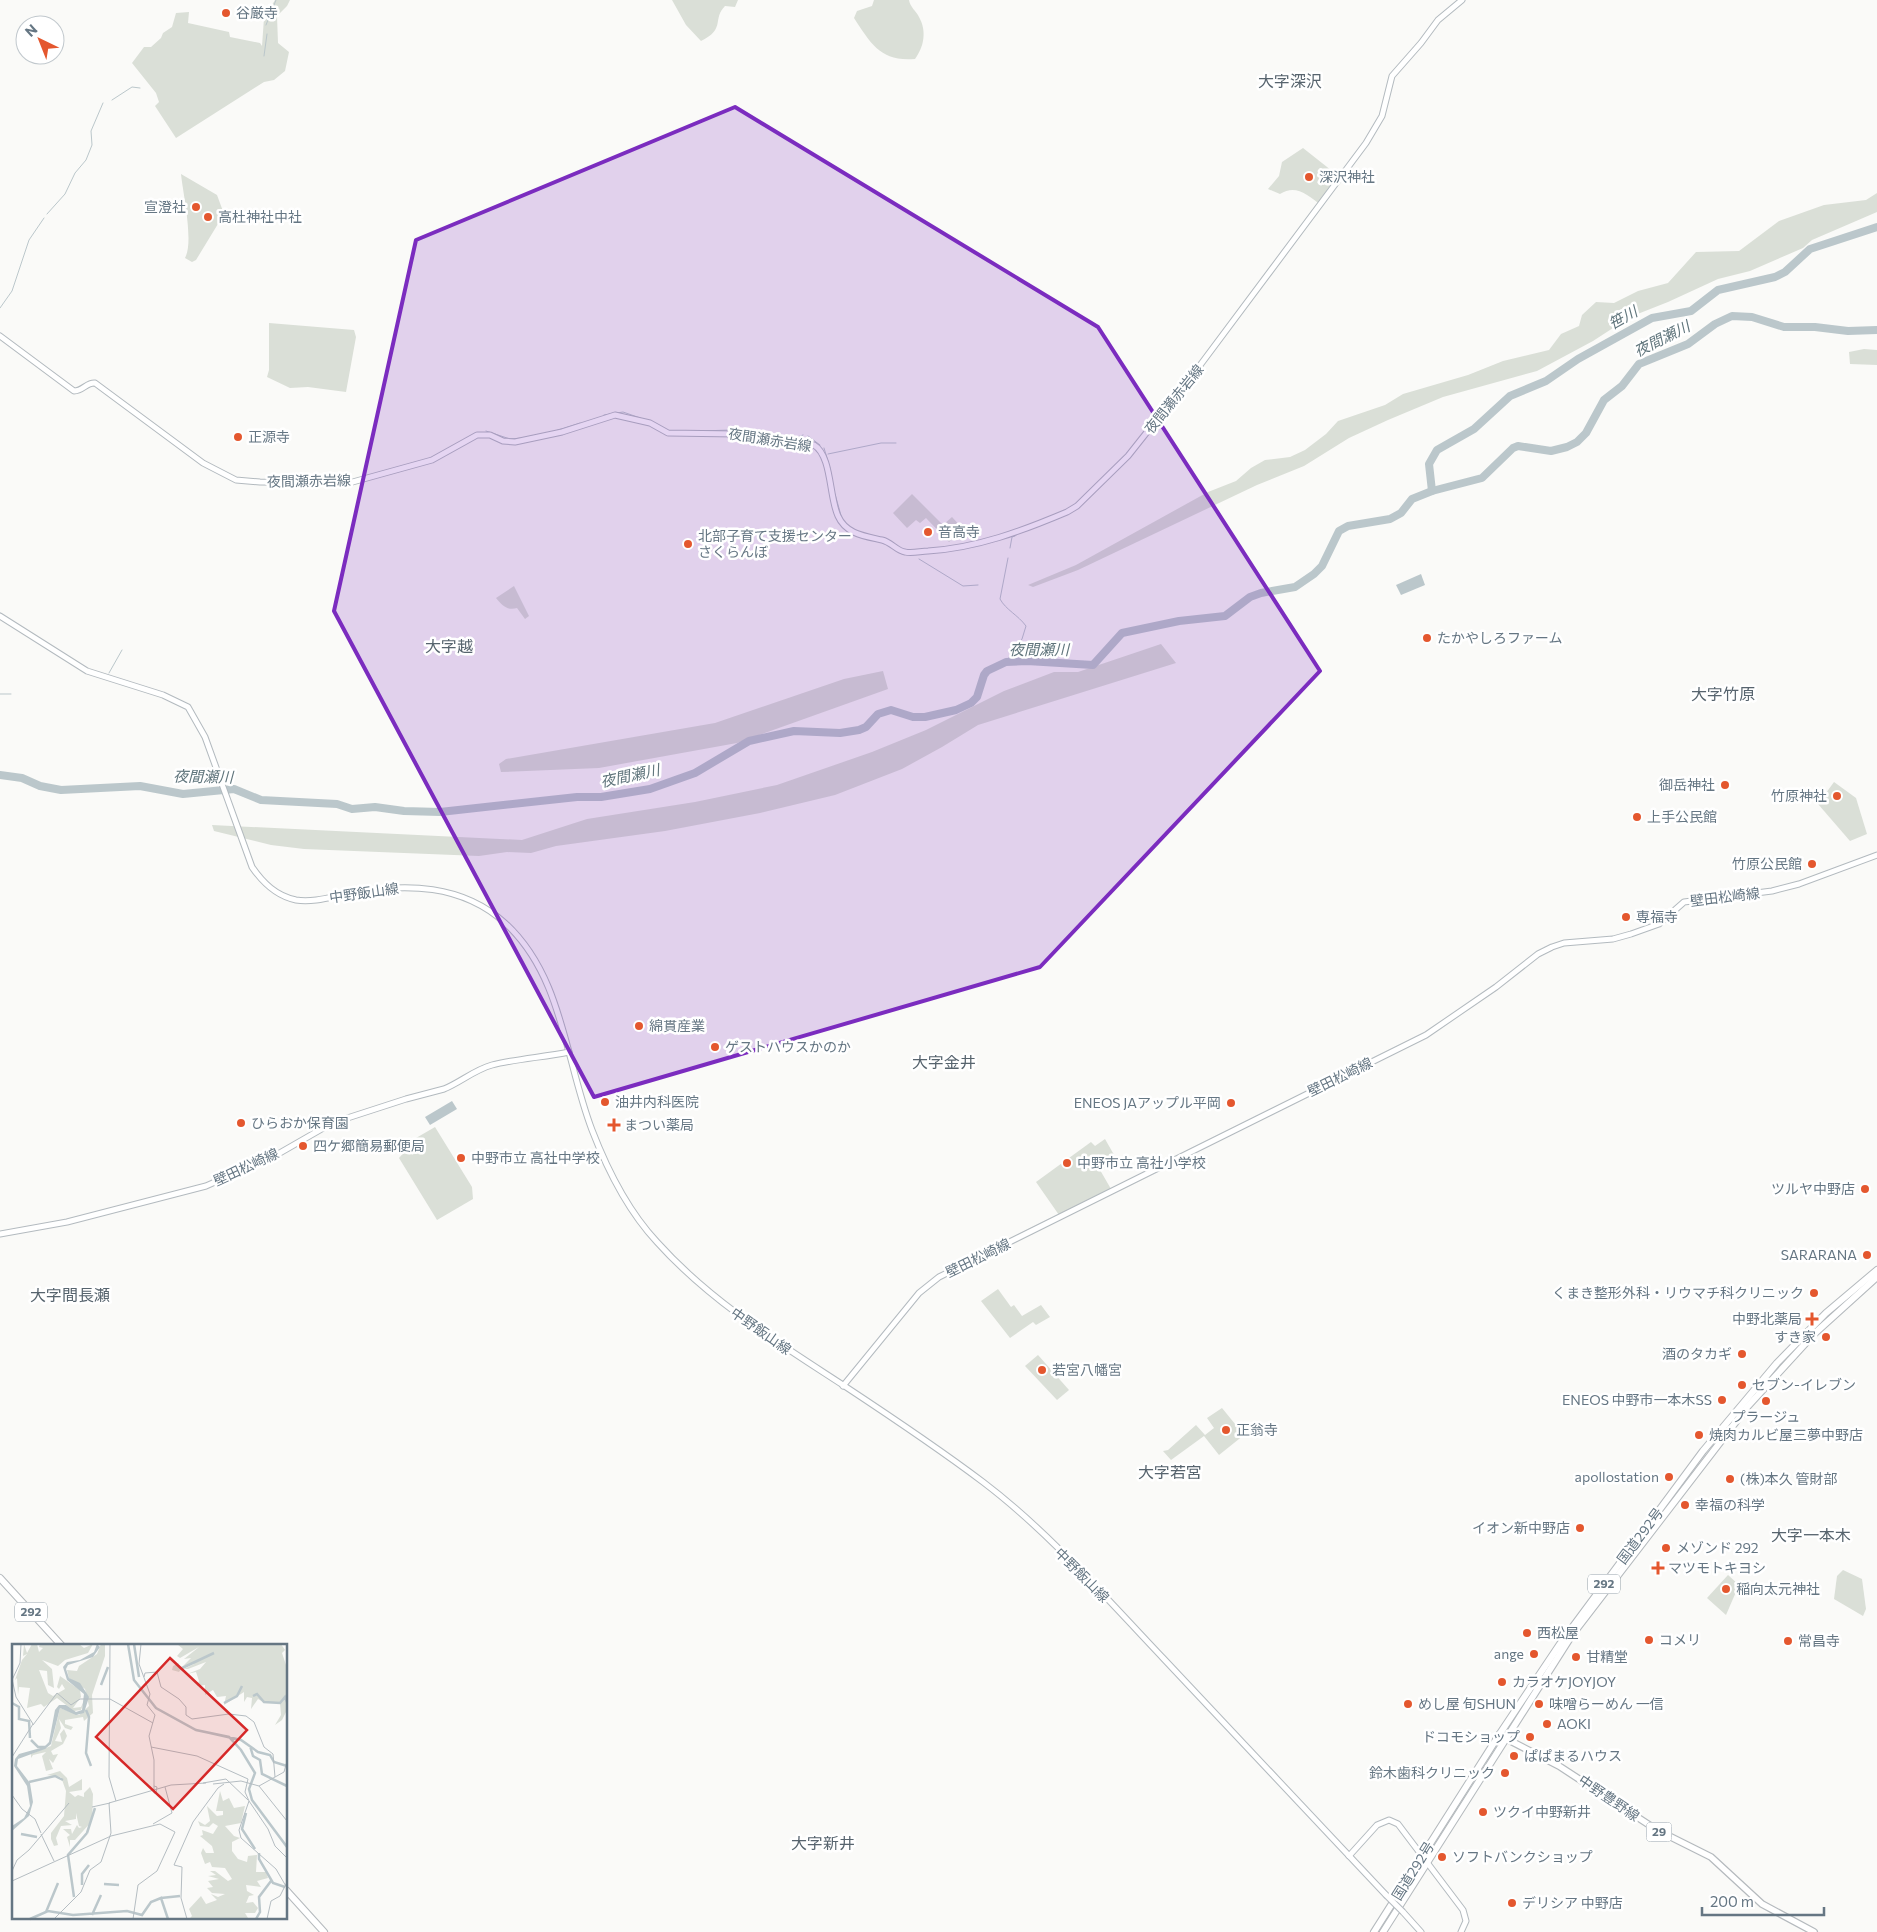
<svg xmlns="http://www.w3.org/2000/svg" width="1877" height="1932" font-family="Commissioner,'Noto Sans JP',sans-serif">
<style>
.green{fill:#dadfd7}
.water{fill:#bbc7cb}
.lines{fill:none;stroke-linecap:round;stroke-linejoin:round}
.stream{stroke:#bbc7cb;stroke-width:1}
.river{stroke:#bbc7cb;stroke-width:8}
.secondary-casing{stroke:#b3babf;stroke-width:7}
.primary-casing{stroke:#b5babe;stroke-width:8}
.trunk-casing{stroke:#b4b9bd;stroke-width:8}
.secondary{stroke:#fff;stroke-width:5}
.primary{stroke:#fff;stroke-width:5.5}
.trunk{stroke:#fff;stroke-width:6}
.secondary-bridge-casing{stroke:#b3babf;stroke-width:7;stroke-linecap:butt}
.secondary-bridge{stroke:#fff;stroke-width:5}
.marked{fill:#7b2cbf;fill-opacity:0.2;stroke:#7b2cbf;stroke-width:4;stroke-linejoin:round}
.poi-dot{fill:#e4572e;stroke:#fff;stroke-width:2}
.labels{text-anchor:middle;stroke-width:5;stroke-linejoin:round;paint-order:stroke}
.shield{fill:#fff;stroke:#939fa8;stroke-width:1}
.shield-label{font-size:12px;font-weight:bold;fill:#657683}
.poi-label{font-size:14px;fill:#657683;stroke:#fff;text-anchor:start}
.street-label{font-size:14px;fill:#657683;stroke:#fff}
.water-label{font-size:15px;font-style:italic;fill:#60757c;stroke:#fff}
.quarter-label{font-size:16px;fill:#57646e;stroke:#fff}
.inset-river{fill:none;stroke:#bbc7cb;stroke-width:2.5}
.inset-road{fill:none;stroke:#b5bdc2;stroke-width:1}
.view{fill:#d62828;fill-opacity:0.15;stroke:#d62828;stroke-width:2.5}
.inset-edge{fill:none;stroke:#657683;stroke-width:2.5}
</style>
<rect width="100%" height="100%" fill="#fafaf8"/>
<g class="green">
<polygon points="275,0 290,0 287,6 277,16 278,43 289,52 285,71 274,80 264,82 176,138 155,106 159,102 156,93 132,63 144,47 151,47 161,38 163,33 172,27 176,13 189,12 188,23 229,32 230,37 260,43 262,46 264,18"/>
<path d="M672,0H738L735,7L725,6C712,19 726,29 701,41L686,25Z"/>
<path d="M874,0H909C910,7 916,11 919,17C927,31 924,47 915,59C881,62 871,44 854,18L857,11L872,6Z"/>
<path d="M1303,148L1341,178L1321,205C1307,195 1296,184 1280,194L1268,189L1279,176L1282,162Z"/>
<path d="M181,174L217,195L224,214L196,260L192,262L185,258C194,242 183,194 181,174Z"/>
<polygon points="1877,193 1877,212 1812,240 1803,248 1750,271 1718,279 1668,302 1630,317 1593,341 1537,371 1443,397 1388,420 1349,438 1304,466 1257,485 1078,570 1033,587 1028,585 1076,565 1208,492 1236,481 1251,468 1265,460 1290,457 1305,450 1326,434 1338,421 1385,405 1403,394 1468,375 1503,361 1549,350 1561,334 1579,326 1582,315 1596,302 1614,303 1638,291 1668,283 1696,252 1739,251 1779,221 1824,205 1866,200"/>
<polygon points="269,323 354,330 356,337 346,392 308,387 290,388 267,377 269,370"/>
<polygon points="1864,349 1877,350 1877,365 1850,364 1849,352"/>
<polygon points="912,494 943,525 952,517 963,529 949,542 926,518 920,523 916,520 907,528 893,513"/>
<path d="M514,586L529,616L525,619L517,608C507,611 502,605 496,598Z"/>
<polygon points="1161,644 1176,663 978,725 942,747 902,769 835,795 760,813 665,831 556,846 531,853 507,852 479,856 304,849 271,845 214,831 212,825 522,840 587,819 695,802 777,785 872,752 926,730 1004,691 1054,672 1078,672"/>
<polygon points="883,671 888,689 737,743 599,768 501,772 499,764 506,759 715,723 844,679"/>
<polygon points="1834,782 1856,798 1867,834 1850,841 1818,804"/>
<polygon points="435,1127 472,1187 473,1199 437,1220 399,1158 406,1150 404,1145"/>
<polygon points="1105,1139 1117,1160 1100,1170 1111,1189 1059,1215 1036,1182 1091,1142 1095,1146"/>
<polygon points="998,1289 1011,1307 1014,1305 1022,1316 1041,1305 1050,1317 1036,1325 1033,1322 1010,1338 981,1301"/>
<polygon points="1038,1355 1069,1390 1057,1400 1025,1366"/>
<polygon points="1222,1408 1244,1435 1219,1455 1204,1436 1171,1460 1163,1451 1168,1450 1196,1425 1205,1435 1214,1428 1207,1418"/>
<polygon points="1843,1570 1862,1579 1866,1609 1863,1616 1834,1599 1837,1576"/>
<polygon points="1728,1575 1739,1585 1726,1615 1707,1598"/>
</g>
<g class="water">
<polygon points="1421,574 1425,585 1401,595 1396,585"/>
<polygon points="452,1101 457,1109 430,1125 425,1117"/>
</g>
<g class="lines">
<g class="stream">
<polyline points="266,25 276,0"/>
<polyline points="264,56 267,34"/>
<polyline points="112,100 132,87 140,88"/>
<polyline points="47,214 65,194 75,173 86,160 92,145 91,131 103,103"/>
<polyline points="0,308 12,291 29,240 44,218"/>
<polyline points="604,415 623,412 646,420"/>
<polyline points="486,431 510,439 522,438"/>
<polyline points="555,431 580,423"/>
<polyline points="700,431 732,430 788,439"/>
<polyline points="808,436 820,445"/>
<polyline points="792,439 803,435"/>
<polyline points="824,448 830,468"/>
<polyline points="828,454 881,443 896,443"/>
<polyline points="835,494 842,519"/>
<polyline points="1010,548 1012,537 1015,536"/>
<polyline points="919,559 963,586 978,585"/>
<path d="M1006,662L1022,639L1026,626C1018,615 1006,610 1000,599L1008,558"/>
<polyline points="109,673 122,650"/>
<polyline points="0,694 11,694"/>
</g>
<g class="river">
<polyline points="1432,491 1429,464 1437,450 1474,429 1510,396 1546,381 1578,359 1652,318 1691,311 1718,290 1775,277 1785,272 1810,249 1877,227"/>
<polyline points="0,775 22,778 40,786 61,790 140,786 183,794 234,789 261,800 337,804 352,809 375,807 404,811 440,812 577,797 601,797 650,789 695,773 749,741 794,731 840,733 859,730 866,727 878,714 891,710 913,717 925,717 956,710 971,703 977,697 984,675 987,671 1006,662 1027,661 1093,665 1122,633 1179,621 1225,616 1250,597 1261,593 1295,587 1314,574 1322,566 1339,531 1348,526 1390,519 1401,513 1412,499 1432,491 1482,478 1513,448 1518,446 1551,451 1567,447 1577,442 1586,433 1604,400 1622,386 1639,364 1688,344 1715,324 1732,316 1752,317 1784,327 1815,327 1848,331 1877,330"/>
</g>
<defs>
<g id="secondary">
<path d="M0,336L74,391C83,391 87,382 95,383L203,463L236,480L260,482L349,483L432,460L477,435H490L503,441L515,442L562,432L615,415L650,423L668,433L736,434L814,445C832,456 829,497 838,516C846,534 864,536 882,540C891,542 897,551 905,552C912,554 921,551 928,551C977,548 1022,531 1067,512L1077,506L1128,456L1201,364L1366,143L1382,116L1392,76L1421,43L1438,20L1462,0"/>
<path d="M0,616L87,671L163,695L188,707L205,737L252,867C263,883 276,896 296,900C314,903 334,896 352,893C406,883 462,884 505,923C563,976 565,1060 592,1130C607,1169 628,1211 657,1242C710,1301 777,1342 843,1385C890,1416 938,1448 983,1482C1049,1532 1106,1598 1163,1658C1237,1737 1312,1816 1386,1895"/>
<path d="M0,1234L67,1222L206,1186L278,1154L332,1123L406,1099L444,1089C461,1082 474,1070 492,1065C515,1059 545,1057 569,1052"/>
<polyline points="843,1386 919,1293 939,1277 1426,1035 1496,987 1538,954 1552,947 1564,943 1613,939 1631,934 1659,924 1684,902 1772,891 1799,884 1877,855"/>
<polyline points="1349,1856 1377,1825 1389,1820 1398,1824 1463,1910 1466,1921 1461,1932"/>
<polyline points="1403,1912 1421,1932"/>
</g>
<polyline id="primary" points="1499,1735 1559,1766 1657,1830 1711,1857 1762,1904 1814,1932"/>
<g id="trunk">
<polyline points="0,1578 62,1646"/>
<polyline points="286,1890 324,1932"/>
<polyline points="1374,1932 1499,1735 1560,1644 1703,1451 1777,1363 1826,1313 1877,1270"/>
<polyline points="1383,1932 1572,1635 1748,1406 1814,1334 1877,1277"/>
</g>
</defs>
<use href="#secondary" class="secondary-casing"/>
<use href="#primary" class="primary-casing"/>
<use href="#trunk" class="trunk-casing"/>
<use href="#secondary" class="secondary"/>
<use href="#primary" class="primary"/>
<use href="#trunk" class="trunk"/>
<defs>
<polyline id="secondary-bridge" points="1386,1895 1403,1912"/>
</defs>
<use href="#secondary-bridge" class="secondary-bridge-casing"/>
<use href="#secondary-bridge" class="secondary-bridge"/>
</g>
<path class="marked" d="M735,107L1098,327L1320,671L1040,967L594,1097L334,611L416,240Z"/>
<g class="poi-dot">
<circle cx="226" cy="13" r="5"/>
<circle cx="1309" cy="177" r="5"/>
<circle cx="196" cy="207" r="5"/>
<circle cx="208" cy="217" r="5"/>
<circle cx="238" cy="437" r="5"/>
<circle cx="928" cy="532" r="5"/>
<circle cx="688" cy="544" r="5"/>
<circle cx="1427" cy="638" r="5"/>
<circle cx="1725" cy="785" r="5"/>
<circle cx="1837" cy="796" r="5"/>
<circle cx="1637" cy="817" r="5"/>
<circle cx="1812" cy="864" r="5"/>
<circle cx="1626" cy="917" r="5"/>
<circle cx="639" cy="1026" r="5"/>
<circle cx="715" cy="1047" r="5"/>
<circle cx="605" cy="1102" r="5"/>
<circle cx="1231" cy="1103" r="5"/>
<circle cx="241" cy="1123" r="5"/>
<path d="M611.5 1117.5h5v5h5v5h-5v5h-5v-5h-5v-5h5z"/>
<circle cx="303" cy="1146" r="5"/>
<circle cx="461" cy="1158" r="5"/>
<circle cx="1067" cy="1163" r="5"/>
<circle cx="1865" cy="1189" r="5"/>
<circle cx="1867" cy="1255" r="5"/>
<circle cx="1814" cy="1293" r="5"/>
<path d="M1809.5 1311.5h5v5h5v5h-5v5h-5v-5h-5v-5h5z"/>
<circle cx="1826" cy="1337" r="5"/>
<circle cx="1742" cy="1354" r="5"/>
<circle cx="1042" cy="1370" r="5"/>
<circle cx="1742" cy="1385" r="5"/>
<circle cx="1722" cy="1400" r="5"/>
<circle cx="1766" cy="1401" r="5"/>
<circle cx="1226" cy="1430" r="5"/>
<circle cx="1699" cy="1435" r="5"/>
<circle cx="1669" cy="1477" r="5"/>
<circle cx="1730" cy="1479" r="5"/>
<circle cx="1685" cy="1505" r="5"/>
<circle cx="1580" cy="1528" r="5"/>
<circle cx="1666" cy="1548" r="5"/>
<path d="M1655.5 1560.5h5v5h5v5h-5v5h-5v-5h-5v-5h5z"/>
<circle cx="1726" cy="1589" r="5"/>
<circle cx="1527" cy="1633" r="5"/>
<circle cx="1649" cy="1640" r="5"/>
<circle cx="1788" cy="1641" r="5"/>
<circle cx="1534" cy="1654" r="5"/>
<circle cx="1576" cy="1657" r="5"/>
<circle cx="1502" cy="1682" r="5"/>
<circle cx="1408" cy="1704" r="5"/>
<circle cx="1539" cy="1704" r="5"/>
<circle cx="1547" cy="1724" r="5"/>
<circle cx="1530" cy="1737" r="5"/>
<circle cx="1514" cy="1756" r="5"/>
<circle cx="1505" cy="1773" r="5"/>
<circle cx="1483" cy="1812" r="5"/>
<circle cx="1442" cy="1857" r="5"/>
<circle cx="1512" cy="1903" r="5"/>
</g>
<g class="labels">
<g class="shield">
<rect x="1588" y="1574.5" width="32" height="19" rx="4"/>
<rect x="15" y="1602.5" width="32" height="19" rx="4"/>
<rect x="1646.5" y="1822.5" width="25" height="19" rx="4"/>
</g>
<g class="shield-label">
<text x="1604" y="1588">292</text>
<text x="31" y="1616">292</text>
<text x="1659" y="1836">29</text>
</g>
<g class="poi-label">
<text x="236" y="18">谷厳寺</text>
<text x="1319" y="182">深沢神社</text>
<text x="186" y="212" text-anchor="end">宣澄社</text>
<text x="218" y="222">高杜神社中社</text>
<text x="248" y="442">正源寺</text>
<text x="938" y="537">音高寺</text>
<text x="698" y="541">北部子育て支援センター<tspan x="698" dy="16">さくらんぼ</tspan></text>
<text x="1437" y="643">たかやしろファーム</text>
<text x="1715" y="790" text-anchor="end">御岳神社</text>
<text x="1827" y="801" text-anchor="end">竹原神社</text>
<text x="1647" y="822">上手公民館</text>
<text x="1802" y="869" text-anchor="end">竹原公民館</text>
<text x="1636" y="922">専福寺</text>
<text x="649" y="1031">綿貫産業</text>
<text x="725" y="1052">ゲストハウスかのか</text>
<text x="615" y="1107">油井内科医院</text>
<text x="1221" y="1108" text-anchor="end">ENEOS JAアップル平岡</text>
<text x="251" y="1128">ひらおか保育園</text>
<text x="624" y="1130">まつい薬局</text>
<text x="313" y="1151">四ケ郷簡易郵便局</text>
<text x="471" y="1163">中野市立 高社中学校</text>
<text x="1077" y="1168">中野市立 高社小学校</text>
<text x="1855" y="1194" text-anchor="end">ツルヤ中野店</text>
<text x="1857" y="1260" text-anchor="end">SARARANA</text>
<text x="1804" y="1298" text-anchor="end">くまき整形外科・リウマチ科クリニック</text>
<text x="1802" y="1324" text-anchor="end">中野北薬局</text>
<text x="1816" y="1342" text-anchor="end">すき家</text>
<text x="1732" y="1359" text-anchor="end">酒のタカギ</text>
<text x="1052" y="1375">若宮八幡宮</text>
<text x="1752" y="1390">セブン-イレブン</text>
<text x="1712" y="1405" text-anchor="end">ENEOS 中野市一本木SS</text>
<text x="1766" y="1422" text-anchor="middle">プラージュ</text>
<text x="1236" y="1435">正翁寺</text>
<text x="1709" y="1440">焼肉カルビ屋三夢中野店</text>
<text x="1659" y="1482" text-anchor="end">apollostation</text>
<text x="1740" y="1484">(株)本久 管財部</text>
<text x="1695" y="1510">幸福の科学</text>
<text x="1570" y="1533" text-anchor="end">イオン新中野店</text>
<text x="1676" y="1553">メゾンド 292</text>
<text x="1668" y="1573">マツモトキヨシ</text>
<text x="1736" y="1594">稲向太元神社</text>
<text x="1537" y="1638">西松屋</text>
<text x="1659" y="1645">コメリ</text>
<text x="1798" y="1646">常昌寺</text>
<text x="1524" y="1659" text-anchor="end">ange</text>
<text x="1586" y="1662">甘精堂</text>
<text x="1512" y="1687">カラオケJOYJOY</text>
<text x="1418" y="1709">めし屋 旬SHUN</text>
<text x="1549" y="1709">味噌らーめん 一信</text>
<text x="1557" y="1729">AOKI</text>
<text x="1520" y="1742" text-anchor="end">ドコモショップ</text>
<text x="1524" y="1761">ぱぱまるハウス</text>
<text x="1495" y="1778" text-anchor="end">鈴木歯科クリニック</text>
<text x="1493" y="1817">ツクイ中野新井</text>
<text x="1452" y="1862">ソフトバンクショップ</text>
<text x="1522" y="1908">デリシア 中野店</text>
</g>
<g class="street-label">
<text transform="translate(1174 399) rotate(-51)" y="5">夜間瀬赤岩線</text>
<text transform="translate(770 440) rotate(9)" y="5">夜間瀬赤岩線</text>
<text transform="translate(309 481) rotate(-1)" y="5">夜間瀬赤岩線</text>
<text transform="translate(364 893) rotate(-8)" y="5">中野飯山線</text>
<text transform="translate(1725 897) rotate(-7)" y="5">壁田松崎線</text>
<text transform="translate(1340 1077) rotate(-26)" y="5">壁田松崎線</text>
<text transform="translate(246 1167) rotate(-25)" y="5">壁田松崎線</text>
<text transform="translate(978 1258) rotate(-26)" y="5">壁田松崎線</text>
<text transform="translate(761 1331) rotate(35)" y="5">中野飯山線</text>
<text transform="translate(1640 1536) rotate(-53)" y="5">国道292号</text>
<text transform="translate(1082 1575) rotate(45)" y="5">中野飯山線</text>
<text transform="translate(1609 1798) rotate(34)" y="5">中野豊野線</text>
<text transform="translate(1413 1871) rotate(-58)" y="5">国道292号</text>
</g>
<g class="water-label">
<text transform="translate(1623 318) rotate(-29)" y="5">笹川</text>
<text transform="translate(1662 339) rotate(-27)" y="5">夜間瀬川</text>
<text x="1039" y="655">夜間瀬川</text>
<text transform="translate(630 776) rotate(-12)" y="5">夜間瀬川</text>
<text transform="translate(203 777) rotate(1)" y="5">夜間瀬川</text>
</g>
<g class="quarter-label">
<text x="1290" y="87">大字深沢</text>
<text x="449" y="652">大字越</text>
<text x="1723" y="700">大字竹原</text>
<text x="944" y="1068">大字金井</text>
<text x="70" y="1301">大字間長瀬</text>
<text x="1170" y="1478">大字若宮</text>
<text x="1811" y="1541">大字一本木</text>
<text x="823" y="1849">大字新井</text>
</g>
</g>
<g transform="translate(12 1644)">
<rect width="275" height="275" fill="#fafaf8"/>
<path d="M12,0L15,9L20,0H25L27,8L31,4L27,3L28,0H67L72,4L81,0L76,9L53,16L46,22L30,16L40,25L42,44L36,41L35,27L27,26L36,49L41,52L53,45L50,40L47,45L45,43L48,32L68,46L69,53L61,64L69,63L73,55L69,66L62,67L45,54L32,63L29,60L15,64L18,44L7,43L6,51L5,34L3,36L10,16L15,10L11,12ZM89,0H93V12L80,51L81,69L72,77L71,73L53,76V80L61,83L59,86L53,84L47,75L49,84L43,97L50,98L48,90L52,85L55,92L51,100L39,107L41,111L46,110L41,119L37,115L41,125L34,127L30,112L34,108L21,111L19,114V110L39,102L48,64L67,71L77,62L73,45L57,34L55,26L65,27L67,22L85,10ZM165,0H269L273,6L270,9L275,24V66L270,76L263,81L269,71L268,59H253L246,55L239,65L240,54L235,53L232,58V48L212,61L214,52L205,53L201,46L193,51V41L185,42L187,37L184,28L175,30L188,25L194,18L176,25H172L182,20L171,22L167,28L160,26L161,22L167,19L165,22L169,24L179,14L172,15L187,3L168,14L165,12L171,5ZM48,127L55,134L57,143L70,135V146L57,148L63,153L66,151L72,153V149L78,143L81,150L80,177L63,196H58V203L55,193L58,191L51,185H59L60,190L65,181L67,184L70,183L67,182L64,169V175L53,177L60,181L49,182L44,194L46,201L42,202L39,195V189L52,172L54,147L49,133L35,131ZM208,147L211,157L217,154L222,164L233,162L229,179L213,182L222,192L228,194L220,198V207L226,215L235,218L236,212L245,211L244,228H254L256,234L245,237L249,243L234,241L235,247L242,251L237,252L234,259L241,258L246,264L243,269H233L236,274L177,275L180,272L177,265L189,252L194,260L205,256L199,250L206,253L213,250L200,249L195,244L201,243L196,237L207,235L196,232L204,231L198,227H203L216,237L220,235L213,224L200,223L198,218L193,220L189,209L191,204L194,209H202L200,202L188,192L191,191L190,186L201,190L206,182L201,179L197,183L188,182L186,177L193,181L198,177L195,162L205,172L211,171V167H204Z" fill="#dadfd7"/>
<path d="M85,0L88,3L81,13L56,21L54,25L57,34L68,39L77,53L72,69L64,71L48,64L39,100L33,105L6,115L5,122L18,139L21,158L17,172L0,187V182L12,174L18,162L15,142L2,122L3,115L7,110L32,103L37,98L43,66L47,61H54L64,68L70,66L72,50L55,36L51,23L55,18L68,16L82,8Z" fill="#bbc7cb"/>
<path class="inset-river" d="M116,0L122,36L144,64L184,86L217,93L229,106L243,129L237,145L240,156L275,203M122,0L127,33M168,25L202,9M89,41L96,23M241,52L245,50L252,58L268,59L273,53L275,58M0,59L7,63V75L17,77L18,94M212,59L225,52L230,42M74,66L77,73L74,109L79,122M198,89L229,96L246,108L258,111L262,118L275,122M19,96L26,103H34M238,102L241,112L248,116L250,130L275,142M17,138L43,132L51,136M234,169L230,185L243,205M75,189L83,164M9,190L25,193M247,209V215L261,239L273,243M92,240L107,241M70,241V230L77,221M62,253L56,211L75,189M149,254L168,252M34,268L46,239M80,271L89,251M18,275L36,267L61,271L115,267L130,271L139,258L149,254L156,275M244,275L248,268L247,253L259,237"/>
<path class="inset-road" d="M98,0L97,133L104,157M129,0L127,20L138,50L135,61L143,71L137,92L142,116V149H144L145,143L142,142M132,33L133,29L145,28L149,43L167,55L174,63V71L180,75L217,70L234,72L242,78L252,103L261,110L263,133M0,35L4,53L21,80L0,113M0,36L8,19L9,0M21,81L45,49L59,61L68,55H98L141,79M139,103L185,112L236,135L233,148L237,157L227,186L229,194L264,225L275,244M191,139L214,135L236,156M201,140L229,137L247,142L272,128L275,117M247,142L275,177M0,151L10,165L23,175L29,189M237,157L256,185L263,202L275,214M80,163L98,159M141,180L160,169L153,143M29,190L42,217M0,227L5,216L17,206L57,159M0,237L99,192L148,180L163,188L145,227L126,241L121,275M42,275L69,248L78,226L89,218L99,189L97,159L159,141L194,139M175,275L169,254L170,223L162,221L181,178L206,144L212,140M255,275L259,257L268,252L275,238"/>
<path class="view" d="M158,14L235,86L161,165L84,93Z"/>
<rect width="275" height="275" class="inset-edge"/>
</g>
<g transform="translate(40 40) rotate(317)"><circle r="24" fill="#ffffff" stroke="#c1c8cd"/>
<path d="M0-4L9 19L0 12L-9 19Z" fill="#e4572e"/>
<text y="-8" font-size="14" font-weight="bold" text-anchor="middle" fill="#657683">N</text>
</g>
<path d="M1702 1907v8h122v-8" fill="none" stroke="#657683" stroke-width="2.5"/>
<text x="1710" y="1907" font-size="15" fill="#657683" stroke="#ffffff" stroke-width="4" paint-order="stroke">200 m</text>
</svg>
